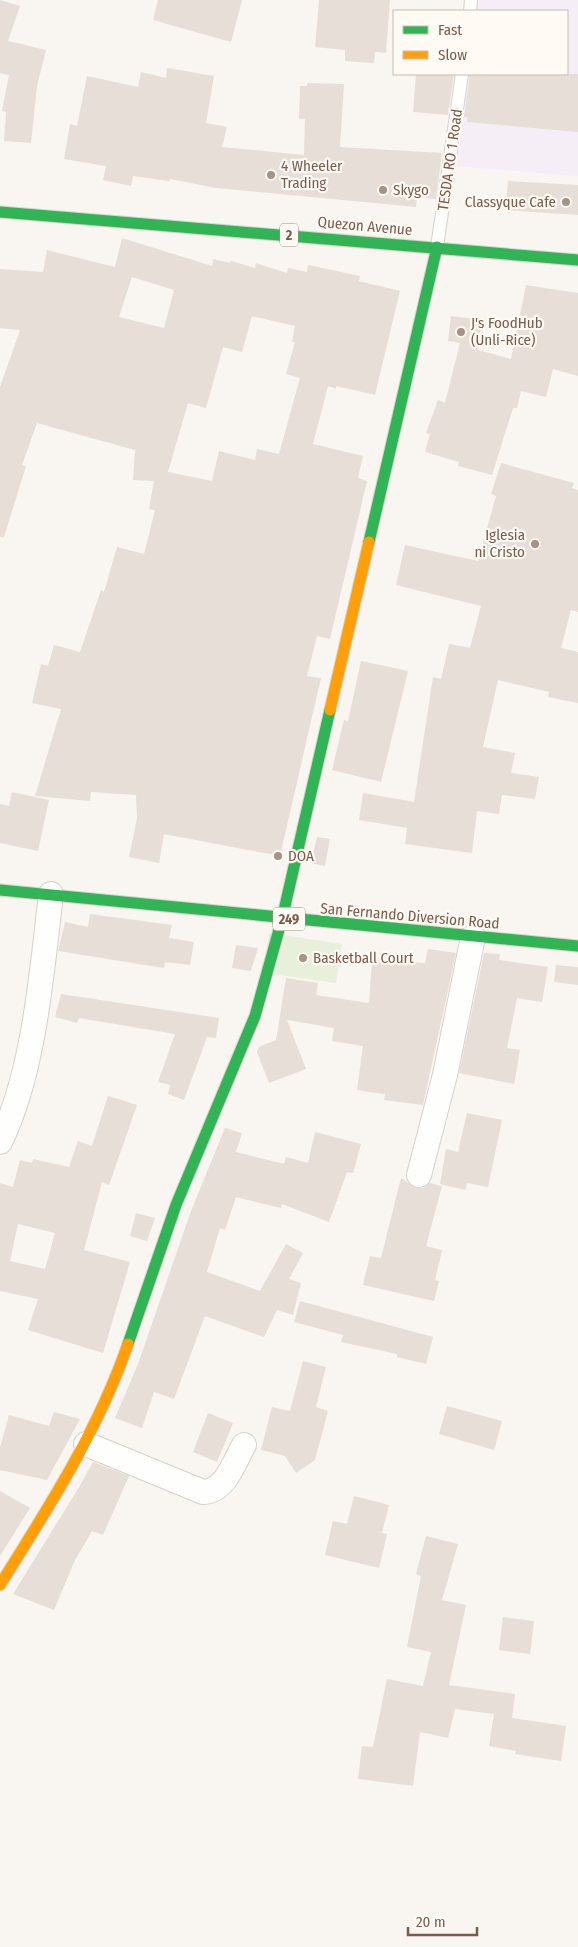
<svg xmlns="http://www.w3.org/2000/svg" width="578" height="1947" font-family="'Fira Sans Condensed',sans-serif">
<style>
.education{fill:#f6eef6}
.green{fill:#e7f0db}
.building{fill:#e6ded7;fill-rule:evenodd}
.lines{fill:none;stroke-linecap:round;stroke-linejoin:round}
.lane-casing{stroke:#d7d1cb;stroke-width:14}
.street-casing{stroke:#d7d1cb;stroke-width:26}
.fast-casing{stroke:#d9d2cb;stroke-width:13}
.slow-casing{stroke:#d9d2cb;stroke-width:13}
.lane{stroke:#fefefd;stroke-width:12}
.street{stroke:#fefefd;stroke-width:24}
.fast{stroke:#30b455;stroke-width:11}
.slow{stroke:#ff9f0a;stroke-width:11}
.poi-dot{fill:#a69286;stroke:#fffaf3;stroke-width:2}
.labels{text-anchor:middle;stroke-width:4.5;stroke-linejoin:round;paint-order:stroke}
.shield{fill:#fffaf3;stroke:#a28b7f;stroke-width:1}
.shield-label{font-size:14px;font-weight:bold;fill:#7a5c4d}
.street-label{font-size:15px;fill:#7a5c4d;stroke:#fffaf3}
.poi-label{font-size:15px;fill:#7a5c4d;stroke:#fffaf3;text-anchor:start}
</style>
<rect width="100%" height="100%" fill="#f9f5f0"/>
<polygon class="education" points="468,0 578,0 578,176 453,166 461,74 567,74 567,11 467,11"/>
<polygon class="green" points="269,933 342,944 336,983 264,973"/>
<g class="building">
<polygon points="0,0 20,6 8,41 46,50 37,86 31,143 4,141 6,112 2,111 9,75 0,73"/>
<polygon points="158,0 242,0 231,42 153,20"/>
<polygon points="319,0 390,0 386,53 375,52 374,63 345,61 345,50 315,47"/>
<polygon points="167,68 214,76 206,123 227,127 222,147 304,155 305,119 299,119 300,86 307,86 307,83 344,84 340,147 442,153 436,199 417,197 416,207 216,188 170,179 169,181 133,176 131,186 103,180 106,166 64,159 70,124 77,126 87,76 138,87 141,72 166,78"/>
<polygon points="416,74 454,74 448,115 413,112"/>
<polygon points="470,74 578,74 578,132 467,122 468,117 464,117"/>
<polygon points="508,181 578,185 578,215 505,210"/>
<path d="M122,238L212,266L213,259L230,263L231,261L255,268L256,263L287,273L288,268L307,272L308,265L360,276L359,281L400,291L375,395L336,386V389L328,386L313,444L363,456L358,478L367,481L330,639L317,636L307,676L321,678L280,856L164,834L159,863L129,857L137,818L136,795L91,792L90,801L35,796L61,709L32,703L41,664L48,666L54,645L80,652L101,590L104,592L117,547L144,554L155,510L149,509L154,481L133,480L135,450L37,423L22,465L26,466L4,537H0V387L20,330L0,328V269L43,272L47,250L115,267ZM132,277L174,290L164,328L119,317ZM252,316L295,326L292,342H295L286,374L300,378L279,454L257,449L255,460L219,451L212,481L168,472L188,403L206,408L223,347L242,352Z"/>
<polygon points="526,285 578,293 578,376 553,369 546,397 521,391 517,408 513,408 492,475 458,466 459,462 425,452 430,434 426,433 438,400 445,403 460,343 448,341 451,316 482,320 478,350 511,359"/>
<polygon points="501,463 574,483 572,488 578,490 578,612 571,610 561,648 578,652 578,703 548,697 549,692 498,680 483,747 515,753 511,773 539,777 535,799 502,795 499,814 477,811 472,853 405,844 407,828 359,820 363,793 414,802 433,677 441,679 449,644 470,648 481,606 396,585 405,545 478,561 496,496 491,494"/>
<polygon points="361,661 408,671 381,782 332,770 344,720 348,721"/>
<polygon points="12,792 49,800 38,851 0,843 0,804 9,806"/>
<polygon points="317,837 330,839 325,866 311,863"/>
<polygon points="90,914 172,925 169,938 194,942 190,965 165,962 164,968 58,951 65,922 88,927"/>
<polygon points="236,945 258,948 251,971 232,968"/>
<polygon points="428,949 456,953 423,1105 384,1100 385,1094 357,1090 363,1046 332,1041 334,1028 287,1020 306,1069 269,1083 257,1052 259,1047 276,1040 286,978 318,983 316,995 369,1003 372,960 425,963"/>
<polygon points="484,953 500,954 499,960 548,967 542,1002 517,998 507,1048 520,1050 514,1084 459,1073"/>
<polygon points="556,965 578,967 578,985 554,982"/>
<polygon points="61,994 219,1018 216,1038 207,1037 184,1100 168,1094 170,1085 158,1082 175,1034 79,1018 77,1023 55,1017"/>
<path d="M108,1096L137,1105L109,1185L102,1182L84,1250L130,1262L103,1353L28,1330L38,1299L0,1291V1183L13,1187L20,1160L32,1163L33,1159L69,1167L78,1141L92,1146ZM18,1224L55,1233L45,1269L10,1261Z"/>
<polygon points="467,1113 502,1120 488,1187 467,1183 465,1190 440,1184 446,1149 458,1152"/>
<polygon points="225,1128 242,1133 236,1152 284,1164 286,1157 308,1163 315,1132 361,1144 353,1173 347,1172 329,1222 282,1204 281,1208 236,1197 225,1230 220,1228 207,1272 260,1291 286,1244 303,1253 289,1279 301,1283 293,1315 277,1310 264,1337 205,1316 174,1399 154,1392 142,1428 115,1418 138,1364 191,1211"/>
<polygon points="401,1178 416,1188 423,1188 430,1183 442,1186 426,1246 442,1250 435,1280 439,1281 434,1301 363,1285 370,1256 381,1258"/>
<polygon points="136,1213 155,1218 147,1241 130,1236"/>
<polygon points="300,1301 433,1337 426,1364 397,1357 397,1354 341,1342 343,1335 294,1322"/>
<polygon points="303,1361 326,1367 316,1407 328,1411 315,1460 296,1473 285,1456 261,1450 272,1407 290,1411"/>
<polygon points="447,1406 502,1421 494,1450 439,1434"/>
<polygon points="54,1412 80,1419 47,1480 0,1470 0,1448 9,1415 49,1426"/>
<polygon points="208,1413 233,1423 217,1462 193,1452"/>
<polygon points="93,1462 129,1476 103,1535 92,1531 75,1560 54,1610 13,1594 78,1489"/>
<polygon points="0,1491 30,1508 0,1556"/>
<polygon points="354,1496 389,1505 382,1533 387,1534 379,1568 325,1555 333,1521 347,1524"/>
<polygon points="426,1536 458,1544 442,1600 466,1605 449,1685 515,1694 512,1718 566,1726 561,1761 515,1754 516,1751 489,1746 494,1714 455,1709 448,1738 420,1732 413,1786 358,1779 362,1746 373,1747 387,1679 423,1686 431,1652 407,1647 421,1576 416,1574"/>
<polygon points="503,1617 534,1621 530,1654 499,1650"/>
</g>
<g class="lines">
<defs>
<g id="lane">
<polyline points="470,11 471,0"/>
<polyline points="437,247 462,74"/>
</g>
<g id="street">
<path d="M0,1142C34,1073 42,971 51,894"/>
<polyline points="419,1175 445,1075 473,937"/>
<path d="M86,1444L203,1492C226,1491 234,1462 244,1445"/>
</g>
<g id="fast">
<polyline points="0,212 578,260"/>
<polyline points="369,542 437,247"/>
<polyline points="0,890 578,946"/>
<polyline points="128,1344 176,1205 255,1016 282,919 330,710"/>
</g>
<g id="slow">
<polyline points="330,710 369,542"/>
<path d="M0,1585C49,1507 98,1431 128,1344"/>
</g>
</defs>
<use href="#lane" class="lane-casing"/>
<use href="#street" class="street-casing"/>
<use href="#fast" class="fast-casing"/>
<use href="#slow" class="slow-casing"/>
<use href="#lane" class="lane"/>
<use href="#street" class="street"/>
<use href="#fast" class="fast"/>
<use href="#slow" class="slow"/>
</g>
<g class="poi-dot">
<circle cx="271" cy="175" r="5"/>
<circle cx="383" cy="190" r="5"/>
<circle cx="566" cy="202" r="5"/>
<circle cx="461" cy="332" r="5"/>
<circle cx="535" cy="544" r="5"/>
<circle cx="278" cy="856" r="5"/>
<circle cx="303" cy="958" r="5"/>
</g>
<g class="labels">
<g class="shield">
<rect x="280" y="223.5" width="18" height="23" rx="4"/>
<rect x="273" y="907.5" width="32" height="23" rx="4"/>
</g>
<g class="shield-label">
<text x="289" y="240">2</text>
<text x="289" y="924">249</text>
</g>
<g class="street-label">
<text transform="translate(450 160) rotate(-82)" y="5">TESDA RO 1 Road</text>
<text transform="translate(365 226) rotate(5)" y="5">Quezon Avenue</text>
<text transform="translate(410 916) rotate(5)" y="5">San Fernando Diversion Road</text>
</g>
<g class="poi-label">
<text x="281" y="171">4 Wheeler<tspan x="281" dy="17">Trading</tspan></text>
<text x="393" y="195">Skygo</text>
<text x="556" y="207" text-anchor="end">Classyque Cafe</text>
<text x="471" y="328">J's FoodHub<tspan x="471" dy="17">(Unli-Rice)</tspan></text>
<text x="525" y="540" text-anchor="end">Iglesia<tspan x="525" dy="17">ni Cristo</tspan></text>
<text x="288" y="861">DOA</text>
<text x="313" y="963">Basketball Court</text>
</g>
</g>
<rect x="393" y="10" width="175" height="65" fill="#fffaf3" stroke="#cabbb1"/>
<rect x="403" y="26" width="25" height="8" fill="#30b455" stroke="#cabbb1"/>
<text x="438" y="35" font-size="15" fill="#7a5c4d">Fast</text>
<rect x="403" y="51" width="25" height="8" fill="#ff9f0a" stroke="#cabbb1"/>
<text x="438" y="60" font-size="15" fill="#7a5c4d">Slow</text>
<path d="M408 1927v8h69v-8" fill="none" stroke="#7a5c4d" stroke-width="2.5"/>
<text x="416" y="1927" font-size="15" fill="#7a5c4d" stroke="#fffaf3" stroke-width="4" paint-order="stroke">20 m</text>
</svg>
